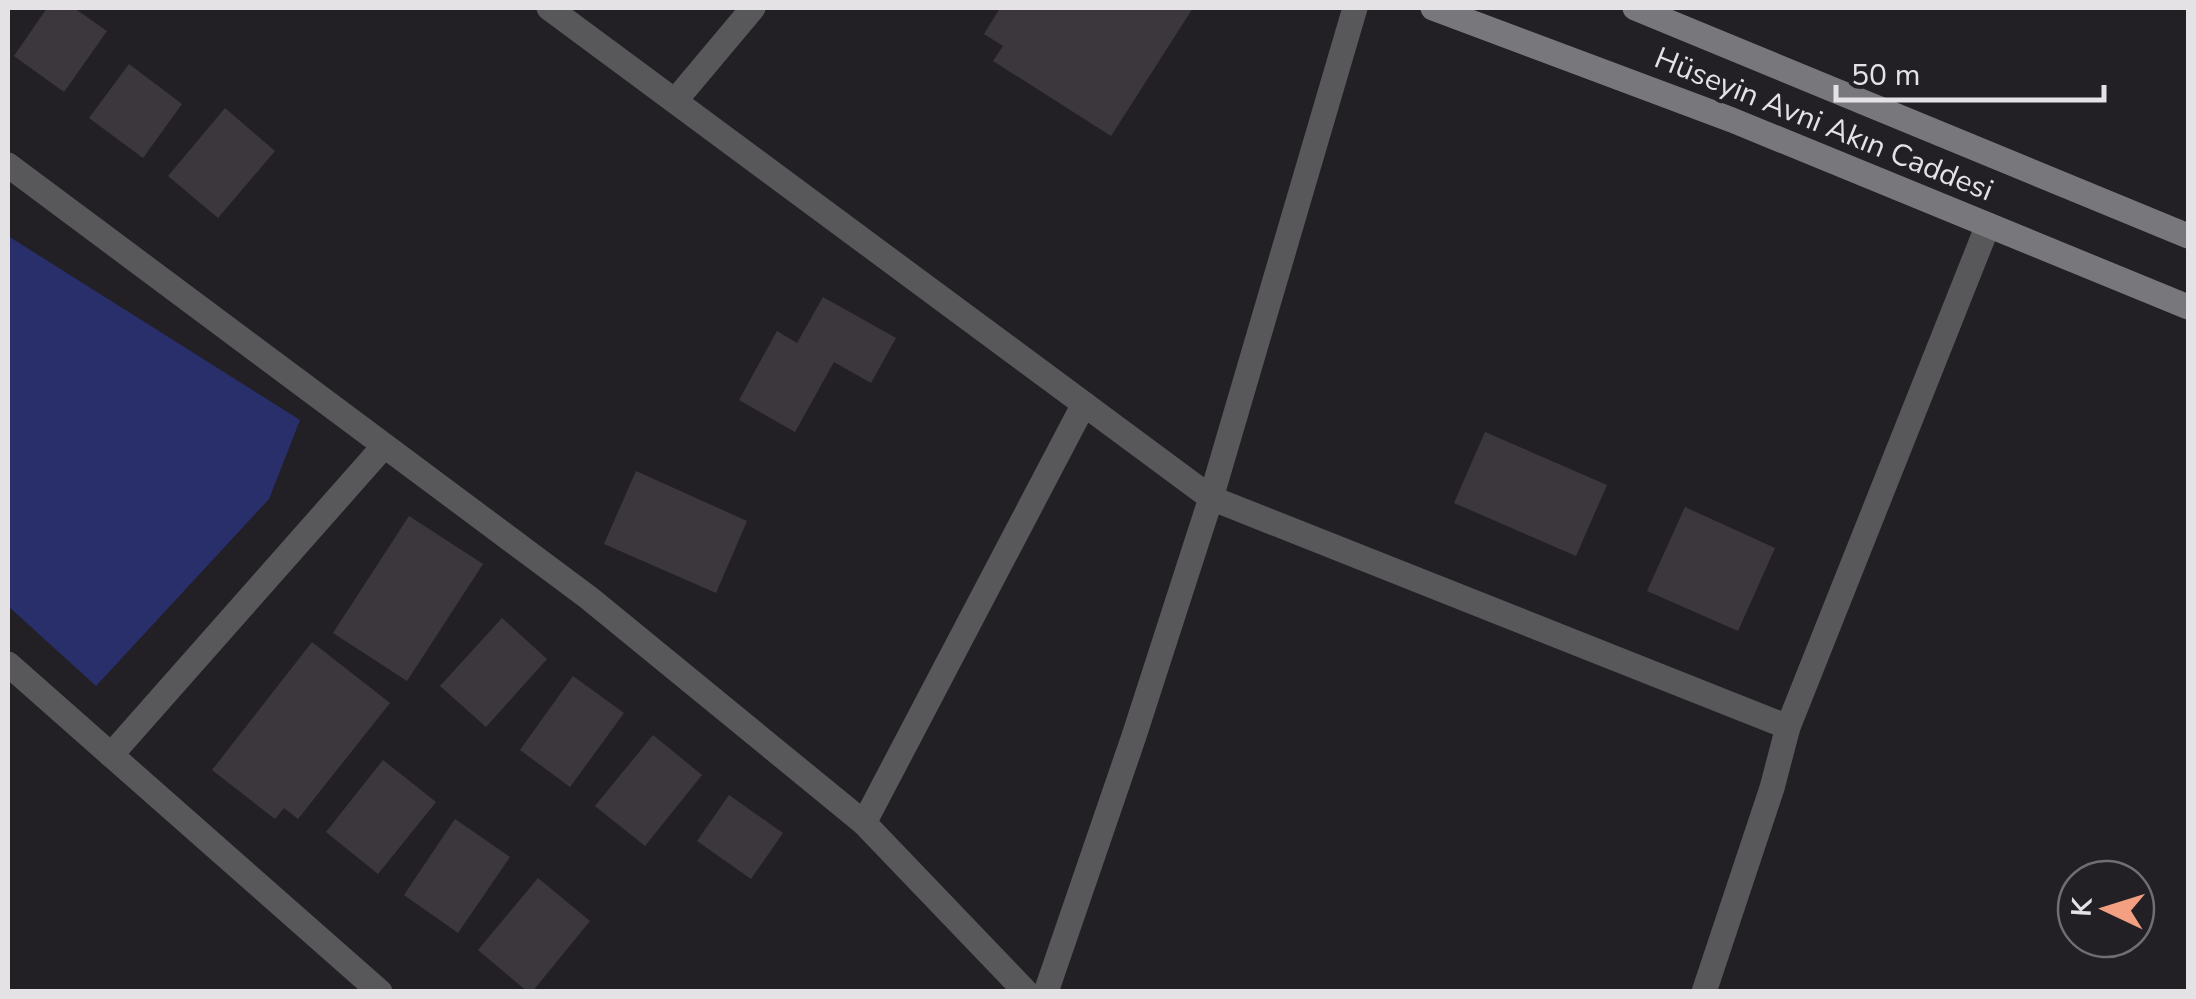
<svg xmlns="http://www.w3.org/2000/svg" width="2196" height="999" font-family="'Nunito Sans',sans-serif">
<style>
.water{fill:#282f6b}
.building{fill:#3c373c}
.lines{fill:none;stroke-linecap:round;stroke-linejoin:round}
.street{stroke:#58585b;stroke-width:25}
.secondary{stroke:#78777c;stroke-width:25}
.labels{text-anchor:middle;stroke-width:8;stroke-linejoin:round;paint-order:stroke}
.street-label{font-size:30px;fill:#e4e2e5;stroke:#232025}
</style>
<rect width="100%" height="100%" fill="#232025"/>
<polygon class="water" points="8,236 300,420 269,499 96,686 8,606"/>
<g class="building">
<polygon points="47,8 74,8 107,31 64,92 14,56"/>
<polygon points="1000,8 1193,8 1111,136 993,61 1003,46 984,34"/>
<polygon points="129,64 182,104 143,158 89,118"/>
<polygon points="225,108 275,151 218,218 168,176"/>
<polygon points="823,297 896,338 871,383 834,362 795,432 739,400 777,331 797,343"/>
<polygon points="1485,432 1607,485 1576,556 1454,503"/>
<polygon points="636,471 747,521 716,593 604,544"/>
<polygon points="1685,507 1775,548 1738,631 1647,591"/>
<polygon points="409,516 483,564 407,681 333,633"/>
<polygon points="502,618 547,659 486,727 440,686"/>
<polygon points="312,642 390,703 298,819 284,808 275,819 212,770"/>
<polygon points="573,676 624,713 570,787 520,750"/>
<polygon points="653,735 702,775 645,846 595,806"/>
<polygon points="383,760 436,802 378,874 326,832"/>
<polygon points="729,795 783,833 751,879 697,841"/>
<polygon points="455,819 510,857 458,933 404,895"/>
<polygon points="538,878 590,921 532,992 528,992 478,950"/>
</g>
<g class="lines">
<g class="street">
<polyline points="549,8 1211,498 1134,736 1046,992"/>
<polyline points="1355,8 1211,498 1788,727"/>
<polyline points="675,101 753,8"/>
<polyline points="8,165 589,598 864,823 1026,992"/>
<polyline points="8,664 380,992"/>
<polyline points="111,755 384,446"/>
<polyline points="864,823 1084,404"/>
<polyline points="1704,992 1772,788 1788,727 1988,225"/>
</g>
<g class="secondary">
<polyline points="1433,8 1732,120 2188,307"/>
<polyline points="1635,8 2188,236"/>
</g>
</g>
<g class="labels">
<g class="street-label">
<text transform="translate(1824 124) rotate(22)" y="10">Hüseyin Avni Akın Caddesi</text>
</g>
</g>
<rect width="2196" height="999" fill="none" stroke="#e4e2e5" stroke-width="20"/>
<g transform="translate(2106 909) rotate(274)"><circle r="48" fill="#232025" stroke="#706e72" stroke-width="2.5"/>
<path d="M0-8L18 38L0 25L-18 38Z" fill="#f2a081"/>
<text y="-15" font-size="28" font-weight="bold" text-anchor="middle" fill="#e4e2e5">K</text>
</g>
<path d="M1836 85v15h268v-15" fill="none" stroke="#e4e2e5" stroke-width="5"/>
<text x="1851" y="85" font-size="30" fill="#e4e2e5" stroke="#232025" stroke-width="8" paint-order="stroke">50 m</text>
</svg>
